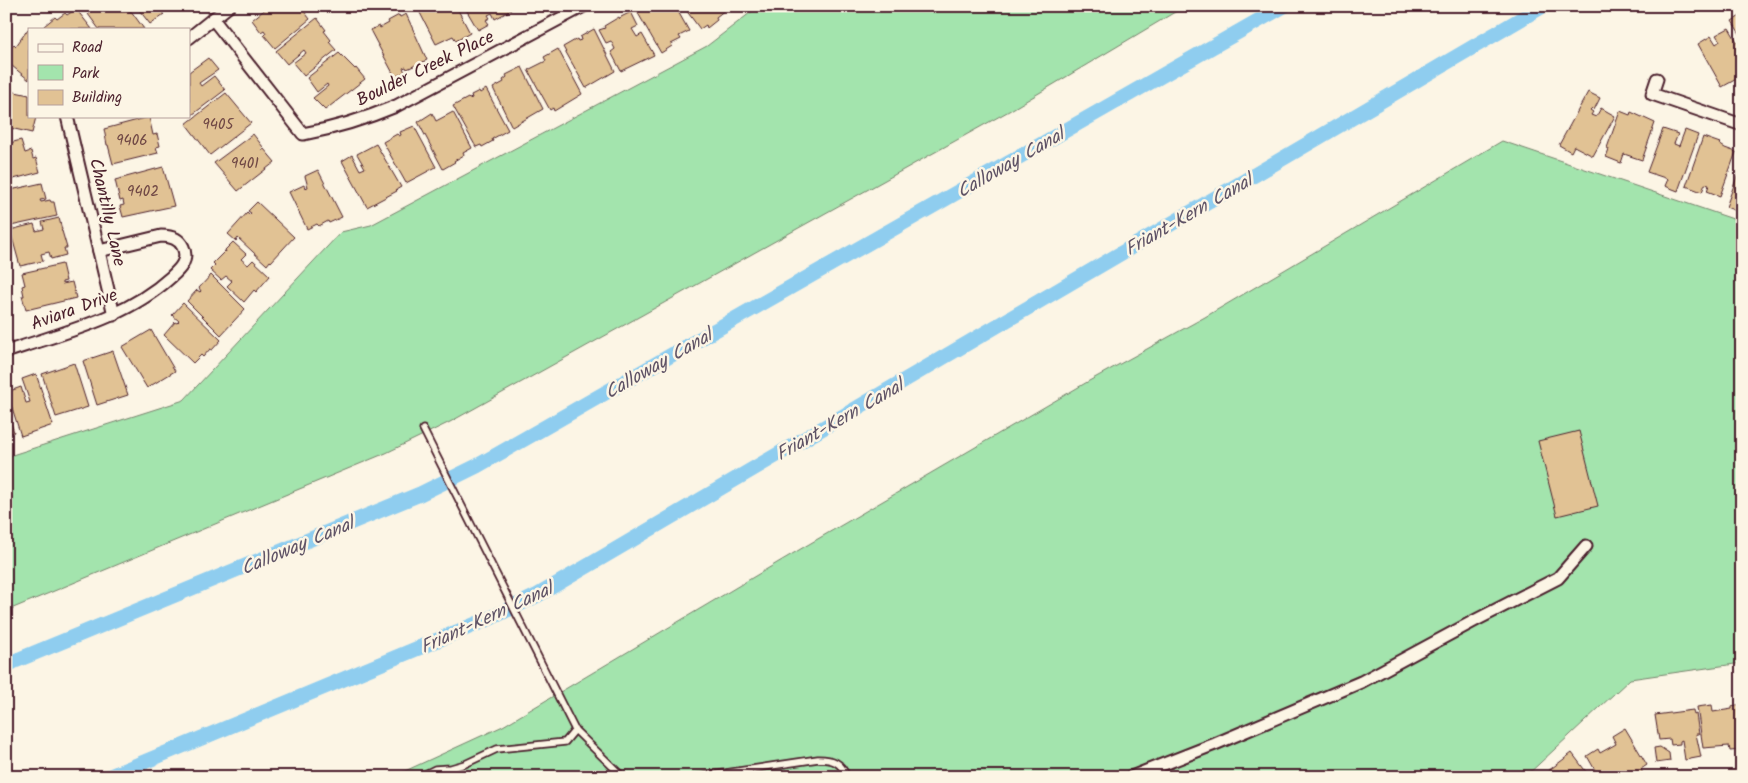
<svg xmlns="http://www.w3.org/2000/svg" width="1748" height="783" font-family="Kalam,sans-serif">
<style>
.green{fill:#a3e4ad;stroke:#76826c}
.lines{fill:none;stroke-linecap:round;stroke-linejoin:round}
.canal{stroke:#8fcdef;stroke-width:15}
.building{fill:#e1c294;stroke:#4a1f2b}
.lane-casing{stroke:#4a1f2b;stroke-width:9}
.street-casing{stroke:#4a1f2b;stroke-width:15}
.lane{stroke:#fcf5e5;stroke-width:5.5}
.street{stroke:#fcf5e5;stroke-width:11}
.labels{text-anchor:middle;stroke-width:5;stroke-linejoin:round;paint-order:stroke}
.number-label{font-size:15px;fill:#704845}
.street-label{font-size:18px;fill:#4a1f2b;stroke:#fcf5e5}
.water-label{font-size:19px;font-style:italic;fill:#5f5366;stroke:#fcf5e5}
</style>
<rect width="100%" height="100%" fill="#fcf5e5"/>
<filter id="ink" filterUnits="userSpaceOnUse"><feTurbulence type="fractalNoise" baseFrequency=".02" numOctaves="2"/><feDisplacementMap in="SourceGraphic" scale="10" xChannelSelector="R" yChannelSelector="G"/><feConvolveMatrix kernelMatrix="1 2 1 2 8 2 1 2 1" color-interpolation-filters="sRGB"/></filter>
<g filter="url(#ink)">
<g class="green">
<polygon points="759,6 1185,6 1009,111 450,422 386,453 6,611 6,457 184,400 341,232 371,225 707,46"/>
<polygon points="1502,141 1742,222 1742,663 1630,679 1525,777 392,777 503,726 804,547 1089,381 1205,317"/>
</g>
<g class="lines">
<g class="canal">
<polyline points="6,666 15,661 420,494 477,466 1284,6"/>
<polyline points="108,777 493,617 538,595 1543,6"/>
</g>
</g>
<g class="building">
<polygon points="97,6 125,6 130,12 131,11 144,29 99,29 88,14"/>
<polygon points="136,6 173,6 166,12 165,11 162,13 164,14 150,24"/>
<polygon points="269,6 300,6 310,19 275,48 264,35 266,33 264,30 261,32 252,20"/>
<polygon points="419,6 456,6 470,33 456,41 453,36 436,44 417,7"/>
<polygon points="464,6 509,6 511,10 495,19 492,13 488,15 490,18 486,20 489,24 478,30"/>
<polygon points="638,6 675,6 689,31 679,36 681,39 671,44 672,46 661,53 635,8"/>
<polygon points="683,6 730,6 716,17 717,20 707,28 706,25 700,29"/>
<polygon points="76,9 92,29 46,29 44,26 55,17 57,19 65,13 67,15"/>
<polygon points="631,12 638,26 632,29 637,37 642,34 654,55 621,71 611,52 615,49 611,41 606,43 599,30 605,28 604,26 619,17 620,19 621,17"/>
<polygon points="406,14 427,60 407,69 406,67 403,68 405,72 395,77 370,30 379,26 380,28 389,23 388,21 399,15 400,17"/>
<polygon points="1742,15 1742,37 1732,21"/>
<polygon points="317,18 326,30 324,31 331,40 329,42 336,50 304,76 293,63 306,53 304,50 287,64 276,51"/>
<polygon points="1729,28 1742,50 1742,76 1722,87 1698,44 1711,36 1716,44 1720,41 1716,35"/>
<polygon points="28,29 29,30 29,80 6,61 8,55 6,53 14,44 16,46"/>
<polygon points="594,29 615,71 586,88 563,47 577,39 578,41 581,40 580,37"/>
<polygon points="558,49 582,94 554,111 553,108 550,110 528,70 546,61 544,57"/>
<polygon points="339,53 355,69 356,68 365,79 325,110 313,98 328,86 327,84 317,92 307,78"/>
<polygon points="208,58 218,70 199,83 201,86 214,76 225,90 192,115 189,111 189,72"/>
<polygon points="522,67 543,109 512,127 493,88 504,82 503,80 507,77 506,75"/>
<polygon points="486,89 508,130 492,139 493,141 482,147 481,145 476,147 453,106 468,98 469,99 472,98 471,95 479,91 480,93"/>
<polygon points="6,90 29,95 29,116 36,117 32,133 6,127"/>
<polygon points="1588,92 1600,98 1594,110 1592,108 1590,110 1593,112 1591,115 1596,117 1601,108 1615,116 1593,156 1574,146 1571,152 1559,145"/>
<polygon points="226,93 251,123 210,155 186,124"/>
<polygon points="1620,111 1630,115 1631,112 1655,123 1642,160 1624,154 1621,163 1606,157 1609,149 1607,148"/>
<polygon points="453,112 472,148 463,153 464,155 454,161 455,162 443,169 418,122 432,113 436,121"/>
<polygon points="149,117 153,135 157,134 160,146 156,147 158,153 113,164 108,145 107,145 104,129"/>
<polygon points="414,126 436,167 406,183 383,142 397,134 399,136 401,135 400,132"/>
<polygon points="1663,129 1678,134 1674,144 1679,146 1685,130 1698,135 1678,191 1665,186 1668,179 1647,172"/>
<polygon points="253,134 263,147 261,149 262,150 264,149 275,162 238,191 214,163"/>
<polygon points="1703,137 1720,143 1719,144 1725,148 1736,152 1720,196 1707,191 1709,185 1705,184 1702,192 1686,186"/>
<polygon points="21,140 25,153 31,151 33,159 36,158 40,172 6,181 6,144"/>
<polygon points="376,144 401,187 396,190 397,191 367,207 342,161 352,155 360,170 365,168 357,154"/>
<polygon points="1742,163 1742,205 1739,212 1726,207"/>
<polygon points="163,167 174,206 123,217 120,206 124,205 123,200 120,201 115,180"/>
<polygon points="318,170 342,217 329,223 328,221 319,226 317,224 307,229 289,192 304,185 305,188 308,187 305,176"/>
<polygon points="42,183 46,199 40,200 41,202 50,200 51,202 54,202 57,216 6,227 6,191"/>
<polygon points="257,202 294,237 271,262 270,261 267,265 238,238 236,241 228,234 247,213 249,215 251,213 248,211"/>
<polygon points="59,218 62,230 61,231 62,231 67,248 64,248 66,255 51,259 49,252 41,254 43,261 20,266 10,230 34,224 36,231 44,229 42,222"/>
<polygon points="233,242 246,254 241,259 248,265 253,260 270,276 256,292 254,290 244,302 227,286 232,281 226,276 221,280 210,270 215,265 213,263 225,251 226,252 225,250"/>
<polygon points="62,264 66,281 62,282 62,284 72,282 76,298 26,310 22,296 24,296 22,286 25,285 22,273"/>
<polygon points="211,275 245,309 221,335 187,301 197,290 200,292 201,291 199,288"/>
<polygon points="183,303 221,340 212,350 210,349 203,357 201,355 193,363 164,335 175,322 177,323 179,321 172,315"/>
<polygon points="151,330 175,371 147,388 122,347"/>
<polygon points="113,351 128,395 97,405 83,361"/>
<polygon points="74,363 88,407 56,417 42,374"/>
<polygon points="36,374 53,425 21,436 7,392 21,387 26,403 30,402 22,379"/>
<polygon points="6,408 14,432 6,435"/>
<polygon points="1579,431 1598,506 1557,516 1538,441"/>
<polygon points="1742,704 1742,750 1730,751 1729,746 1703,748 1697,707 1712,705 1713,712 1732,709 1732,706"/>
<polygon points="1693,710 1694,715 1696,714 1699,734 1696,734 1701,757 1685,760 1682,740 1680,741 1680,744 1671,745 1670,739 1659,740 1655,715"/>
<polygon points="1625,728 1647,765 1641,769 1643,774 1638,777 1599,777 1587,756 1598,749 1600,753 1616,744 1612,736"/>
<polygon points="1660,747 1669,753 1670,761 1656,763 1654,748"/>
<polygon points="1572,753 1590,777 1546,777 1544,774"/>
</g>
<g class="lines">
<defs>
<g id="lane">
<polyline points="423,429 575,730 623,777"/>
<polyline points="419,777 435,769 451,768 465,764 497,749 565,742 575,730"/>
<path d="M698,777L818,759C833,759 841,762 847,777"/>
</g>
<g id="street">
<path d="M213,19L303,134C336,128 365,119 396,106L584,6"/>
<polyline points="189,38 229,6"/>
<polyline points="1657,79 1652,94 1742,125"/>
<polyline points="67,116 114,315"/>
<path d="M6,352C64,332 125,319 171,277C180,269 189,260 183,247C179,238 170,236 161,236L99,251"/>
<polyline points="1131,777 1215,744 1361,682 1476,620 1558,578 1586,546"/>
</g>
</defs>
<use href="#lane" class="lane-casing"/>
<use href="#street" class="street-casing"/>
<use href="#lane" class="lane"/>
<use href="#street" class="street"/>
</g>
</g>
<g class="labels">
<g class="number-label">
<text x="218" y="129">9405</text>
<text x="132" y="145">9406</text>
<text x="245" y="168">9401</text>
<text x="143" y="196">9402</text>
</g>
<g class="street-label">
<text transform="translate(425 68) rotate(-26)" y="6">Boulder Creek Place</text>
<text transform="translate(108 212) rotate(77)" y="6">Chantilly Lane</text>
<text transform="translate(74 309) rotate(-20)" y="6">Aviara Drive</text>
</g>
<g class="water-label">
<text transform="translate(1010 162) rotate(-30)" y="7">Calloway Canal</text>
<text transform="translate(1188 214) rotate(-30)" y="7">Friant-Kern Canal</text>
<text transform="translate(658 363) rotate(-30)" y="7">Calloway Canal</text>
<text transform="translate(839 419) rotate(-30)" y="7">Friant-Kern Canal</text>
<text transform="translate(297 545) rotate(-23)" y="7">Calloway Canal</text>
<text transform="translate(486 617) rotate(-25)" y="7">Friant-Kern Canal</text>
</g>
</g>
<rect width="1748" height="783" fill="none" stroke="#fcf5e5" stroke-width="25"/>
<rect x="12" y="12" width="1723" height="758" fill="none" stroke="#4a1f2b" stroke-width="2" filter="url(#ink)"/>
<rect x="28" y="28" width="162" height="90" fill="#fcf5e5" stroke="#b59f9b"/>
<rect x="38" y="44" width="25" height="8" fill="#fcf5e5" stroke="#b59f9b"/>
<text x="72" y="52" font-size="15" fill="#4a1f2b">Road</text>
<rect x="38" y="65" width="25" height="15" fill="#a3e4ad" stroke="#b59f9b"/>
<text x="72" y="78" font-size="15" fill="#4a1f2b">Park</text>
<rect x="38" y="90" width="25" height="15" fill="#e1c294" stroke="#b59f9b"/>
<text x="72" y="102" font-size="15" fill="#4a1f2b">Building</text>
</svg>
